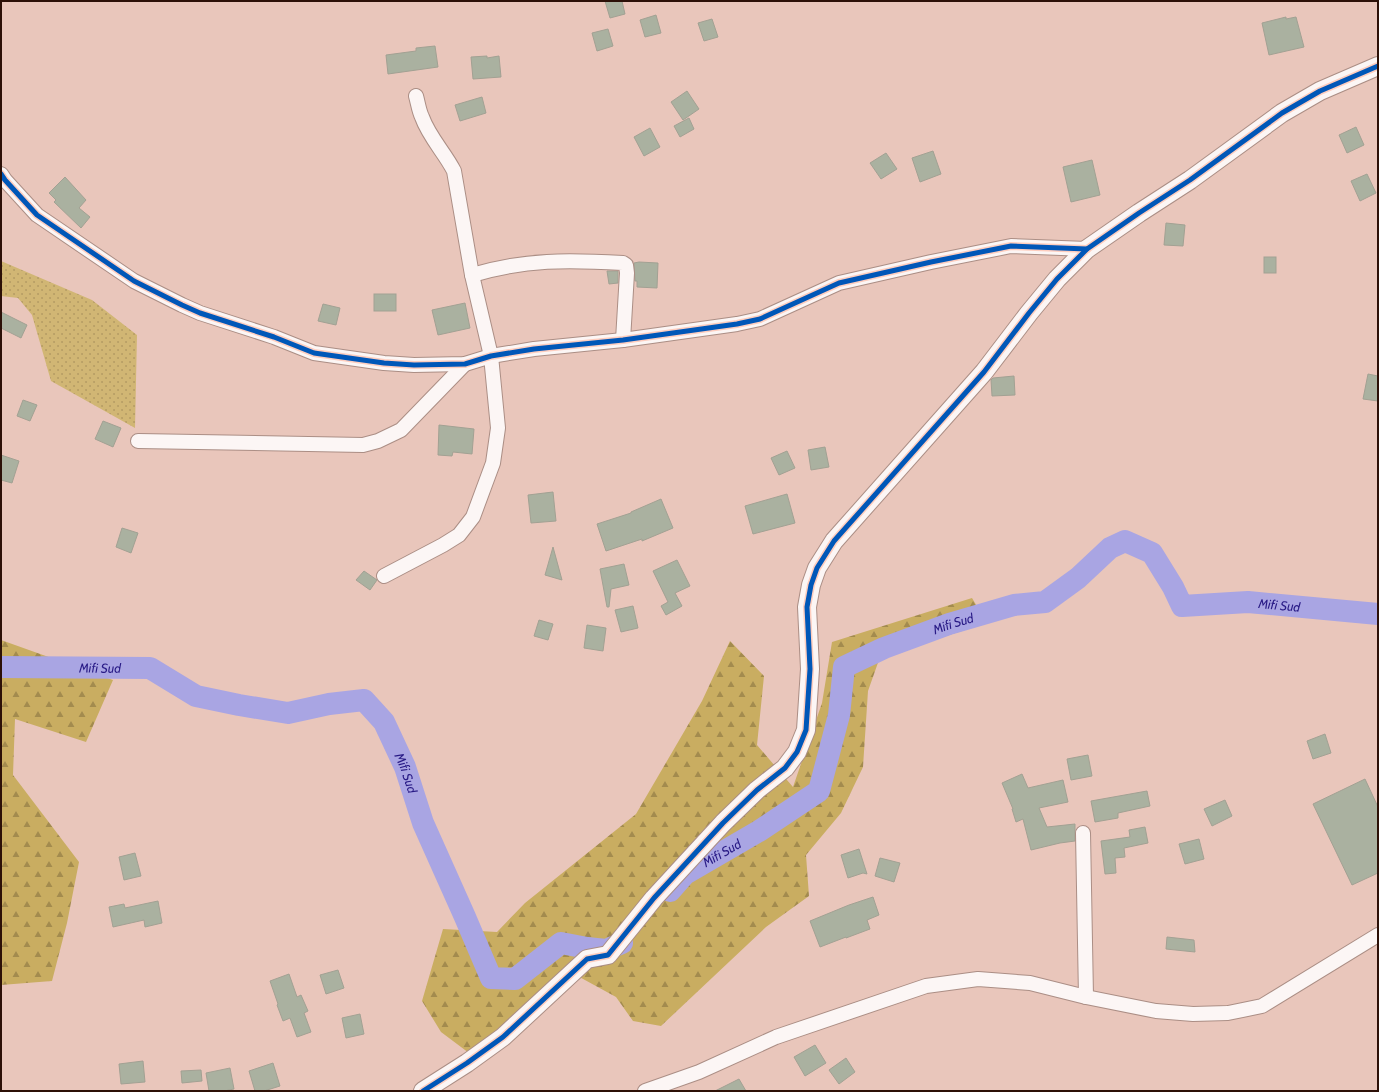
<svg xmlns="http://www.w3.org/2000/svg" width="1379" height="1092" font-family="Cabin,sans-serif">
<style>
.grass{fill:url(#grass-dots)}
.forest{fill:url(#forest-firs)}
.lines{fill:none;stroke-linecap:round;stroke-linejoin:round}
.river{stroke:#a9a5e3;stroke-width:22}
.building{fill:#aab1a0;stroke:#a2a193}
.minor-casing{stroke:#ab8e85;stroke-width:16}
.tertiary-casing{stroke:#ab8e85;stroke-width:20}
.minor{stroke:#fcf6f5;stroke-width:14}
.tertiary{stroke:#fcf6f5;stroke-width:18}
.cycleway-casing{stroke:#fecdbe;stroke-width:8}
.cycleway{stroke:#0057b8;stroke-width:5}
.labels{text-anchor:middle;stroke-width:3;stroke-linejoin:round;paint-order:stroke}
.water-label{font-size:13px;font-style:italic;fill:#291b86;stroke:#fecdbe}
</style>
<defs>
<pattern id="grass-dots" width="8" height="8" patternUnits="userSpaceOnUse"><rect width="8" height="8" fill="#d1b674"/><path d="M2 2h.1M6 6h.1" fill="none" stroke="#b49b63" stroke-width="1.8" stroke-linecap="round"/></pattern>
<pattern id="forest-firs" width="22" height="20" patternUnits="userSpaceOnUse"><rect width="22" height="20" fill="#c9ad61"/><path d="M5 1l3.5 6h-7zM16 11l3.5 6h-7z" fill="#a38b4e"/></pattern>
</defs>
<rect width="100%" height="100%" fill="#e9c6bb"/>
<polygon class="grass" points="1,261 92,300 137,335 135,428 51,381 32,315 18,298 1,296"/>
<g class="forest">
<polygon points="972,598 987,623 880,657 868,691 863,767 841,813 806,855 809,896 766,927 661,1026 633,1021 616,997 563,968 523,1016 469,1053 441,1032 422,1001 443,929 497,932 525,903 636,814 702,701 730,641 764,676 757,745 793,787 822,703 832,642"/>
<polygon points="1,640 113,680 86,742 15,719 13,775 79,862 67,923 52,981 1,985"/>
</g>
<g class="lines">
<g class="river">
<path id="s1" d="M1,667L150,668L196,696L239,705L288,713L329,704L364,700L384,722L405,767L423,823L465,917L491,978L515,979L561,943L587,948L606,950L622,943"/>
<path id="s2" d="M670,891L685,874L759,831L819,791L839,715L844,667L884,648L949,624L1014,605L1045,602L1078,578L1110,548L1125,541L1152,553L1173,587L1182,606L1248,602L1378,614"/>
</g>
</g>
<g class="building">
<polygon points="605,1 622,1 625,14 610,18"/>
<polygon points="656,15 661,33 645,37 640,20"/>
<polygon points="1286,17 1286,19 1296,17 1304,47 1269,55 1262,23"/>
<polygon points="712,19 718,37 704,41 698,23"/>
<polygon points="608,29 613,46 597,51 592,33"/>
<polygon points="435,46 438,67 388,74 386,55 416,51 416,48"/>
<polygon points="487,56 487,58 499,56 501,77 473,79 471,57"/>
<polygon points="687,91 699,109 683,120 671,102"/>
<polygon points="482,97 486,113 460,121 455,105"/>
<polygon points="689,118 694,129 680,137 674,126"/>
<polygon points="1356,127 1364,145 1347,153 1339,135"/>
<polygon points="650,128 660,147 644,156 634,137"/>
<polygon points="933,151 941,174 920,182 912,158"/>
<polygon points="886,153 897,169 881,179 870,163"/>
<polygon points="1092,160 1100,195 1071,202 1063,167"/>
<polygon points="1367,174 1376,193 1360,201 1351,181"/>
<polygon points="65,177 86,200 79,208 90,217 81,228 54,202 56,200 49,193"/>
<polygon points="1166,223 1185,225 1183,246 1164,245"/>
<rect x="1264" y="257" width="12" height="16"/>
<polygon points="639,262 658,263 657,288 637,287 637,281 635,281 634,263"/>
<polygon points="607,271 618,271 618,283 609,284"/>
<rect x="374" y="294" width="22" height="17"/>
<polygon points="465,303 470,328 438,335 432,310"/>
<polygon points="323,304 340,308 336,325 318,321"/>
<polygon points="1,312 27,325 21,338 1,328"/>
<polygon points="1368,374 1378,376 1378,401 1363,399"/>
<polygon points="1014,376 1015,395 992,396 991,380 993,378"/>
<polygon points="23,400 37,405 30,421 17,416"/>
<polygon points="103,421 121,428 113,447 95,439"/>
<polygon points="439,425 474,429 472,454 453,452 452,456 438,455"/>
<polygon points="825,447 829,467 811,470 808,450"/>
<polygon points="787,451 795,468 779,475 771,458"/>
<polygon points="1,455 19,461 12,483 1,480"/>
<polygon points="553,492 556,521 531,523 528,495"/>
<polygon points="787,494 795,523 753,534 745,506"/>
<polygon points="661,499 673,528 642,541 642,539 606,551 597,524 631,513 631,512"/>
<polygon points="122,528 138,533 131,553 116,547"/>
<polygon points="553,547 562,580 545,575"/>
<polygon points="677,560 690,586 675,593 682,606 666,615 661,606 668,602 653,571"/>
<polygon points="624,564 629,585 611,589 609,607 607,607 600,569"/>
<polygon points="364,571 377,580 370,590 356,580"/>
<polygon points="633,606 638,628 621,632 615,610"/>
<polygon points="539,620 553,624 548,640 534,636"/>
<polygon points="587,625 606,628 603,651 584,648"/>
<polygon points="1325,734 1331,753 1313,759 1307,741"/>
<polygon points="1088,755 1092,776 1071,780 1067,759"/>
<polygon points="1022,774 1028,788 1063,780 1068,802 1039,808 1047,827 1075,824 1075,841 1060,843 1031,850 1023,819 1016,822 1012,809 1013,809 1002,783"/>
<polygon points="1365,779 1378,807 1378,873 1352,885 1313,804"/>
<polygon points="1147,791 1150,806 1118,813 1118,818 1095,822 1091,801"/>
<polygon points="1225,800 1232,816 1212,826 1204,809"/>
<polygon points="1145,827 1148,843 1124,848 1125,857 1115,858 1116,873 1105,874 1101,841 1130,837 1129,830"/>
<polygon points="1199,839 1204,859 1185,864 1179,844"/>
<polygon points="859,849 867,874 863,873 848,878 841,855"/>
<polygon points="135,853 141,876 124,880 119,857"/>
<polygon points="880,858 900,863 894,882 875,876"/>
<polygon points="873,897 879,915 867,920 870,929 846,938 846,937 820,947 810,921 849,905"/>
<polygon points="158,901 162,923 145,927 144,920 113,927 109,907 124,904 125,908"/>
<polygon points="1167,937 1194,940 1195,952 1166,949"/>
<polygon points="338,970 344,988 326,994 320,975"/>
<polygon points="289,974 297,997 301,995 308,1011 304,1013 311,1032 297,1037 290,1018 283,1021 277,1005 278,1004 270,981"/>
<polygon points="360,1014 364,1034 346,1038 342,1018"/>
<polygon points="815,1045 826,1063 805,1076 794,1057"/>
<polygon points="846,1058 855,1072 839,1084 829,1070"/>
<polygon points="143,1061 145,1082 121,1084 119,1064"/>
<polygon points="273,1063 280,1086 264,1091 255,1091 249,1071"/>
<polygon points="230,1068 234,1089 224,1091 209,1091 206,1073"/>
<polygon points="201,1070 202,1081 182,1083 181,1071"/>
<polygon points="739,1079 746,1091 715,1091"/>
</g>
<g class="lines">
<defs>
<g id="minor">
<polyline points="1,174 5,180 37,215 134,281 182,305 200,313 274,337 314,353 384,363 414,365 465,364 491,356 534,349 623,340 737,324 760,319 839,283 931,262 1011,246 1087,249"/>
<path d="M472,275C526,259 568,260 623,263L626,265L627,273L623,340"/>
<polyline points="138,441 363,445 378,441 401,430 465,364"/>
<path d="M384,576L443,545L459,535L473,517L493,463L498,428L491,356L472,275L454,171C445,153 429,137 422,117C419,111 418,103 416,96"/>
<polyline points="1083,833 1086,997"/>
<polyline points="645,1091 699,1072 776,1037 926,986 978,979 1030,983 1086,997 1156,1011 1193,1014 1228,1013 1262,1006 1378,935"/>
</g>
<polyline id="tertiary" points="423,1091 467,1063 503,1037 587,959 608,955 654,898 723,823 757,790 785,768 797,752 806,730 810,669 807,607 811,585 817,568 834,541 984,372 1029,313 1057,279 1087,249 1139,213 1190,180 1282,113 1320,91 1378,66"/>
</defs>
<use href="#minor" class="minor-casing"/>
<use href="#tertiary" class="tertiary-casing"/>
<use href="#minor" class="minor"/>
<use href="#tertiary" class="tertiary"/>
<defs>
<g id="cycleway">
<polyline points="1,174 5,180 37,215 134,281 182,305 200,313 274,337 314,353 384,363 414,365 465,364 491,356 534,349 623,340 737,324 760,319 839,283 931,262 1011,246 1087,249"/>
<polyline points="423,1091 467,1063 503,1037 587,959 608,955 654,898 723,823 757,790 785,768 797,752 806,730 810,669 807,607 811,585 817,568 834,541 984,372 1029,313 1057,279 1087,249 1139,213 1190,180 1282,113 1320,91 1378,66"/>
</g>
</defs>
<use href="#cycleway" class="cycleway-casing"/>
<use href="#cycleway" class="cycleway"/>
</g>
<g class="labels">
<g class="water-label">
<text dy="5" stroke="none"><textPath href="#s2" startOffset="809">Mifi Sud</textPath></text>
<text dy="5" stroke="none"><textPath href="#s2" startOffset="425">Mifi Sud</textPath></text>
<text dy="5" stroke="none"><textPath href="#s1" startOffset="99">Mifi Sud</textPath></text>
<text dy="5" stroke="none"><textPath href="#s1" startOffset="459">Mifi Sud</textPath></text>
<text dy="5" stroke="none"><textPath href="#s2" startOffset="65">Mifi Sud</textPath></text>
</g>
</g>
<rect width="1379" height="1092" fill="none" stroke="#2c1007" stroke-width="4"/>
</svg>
